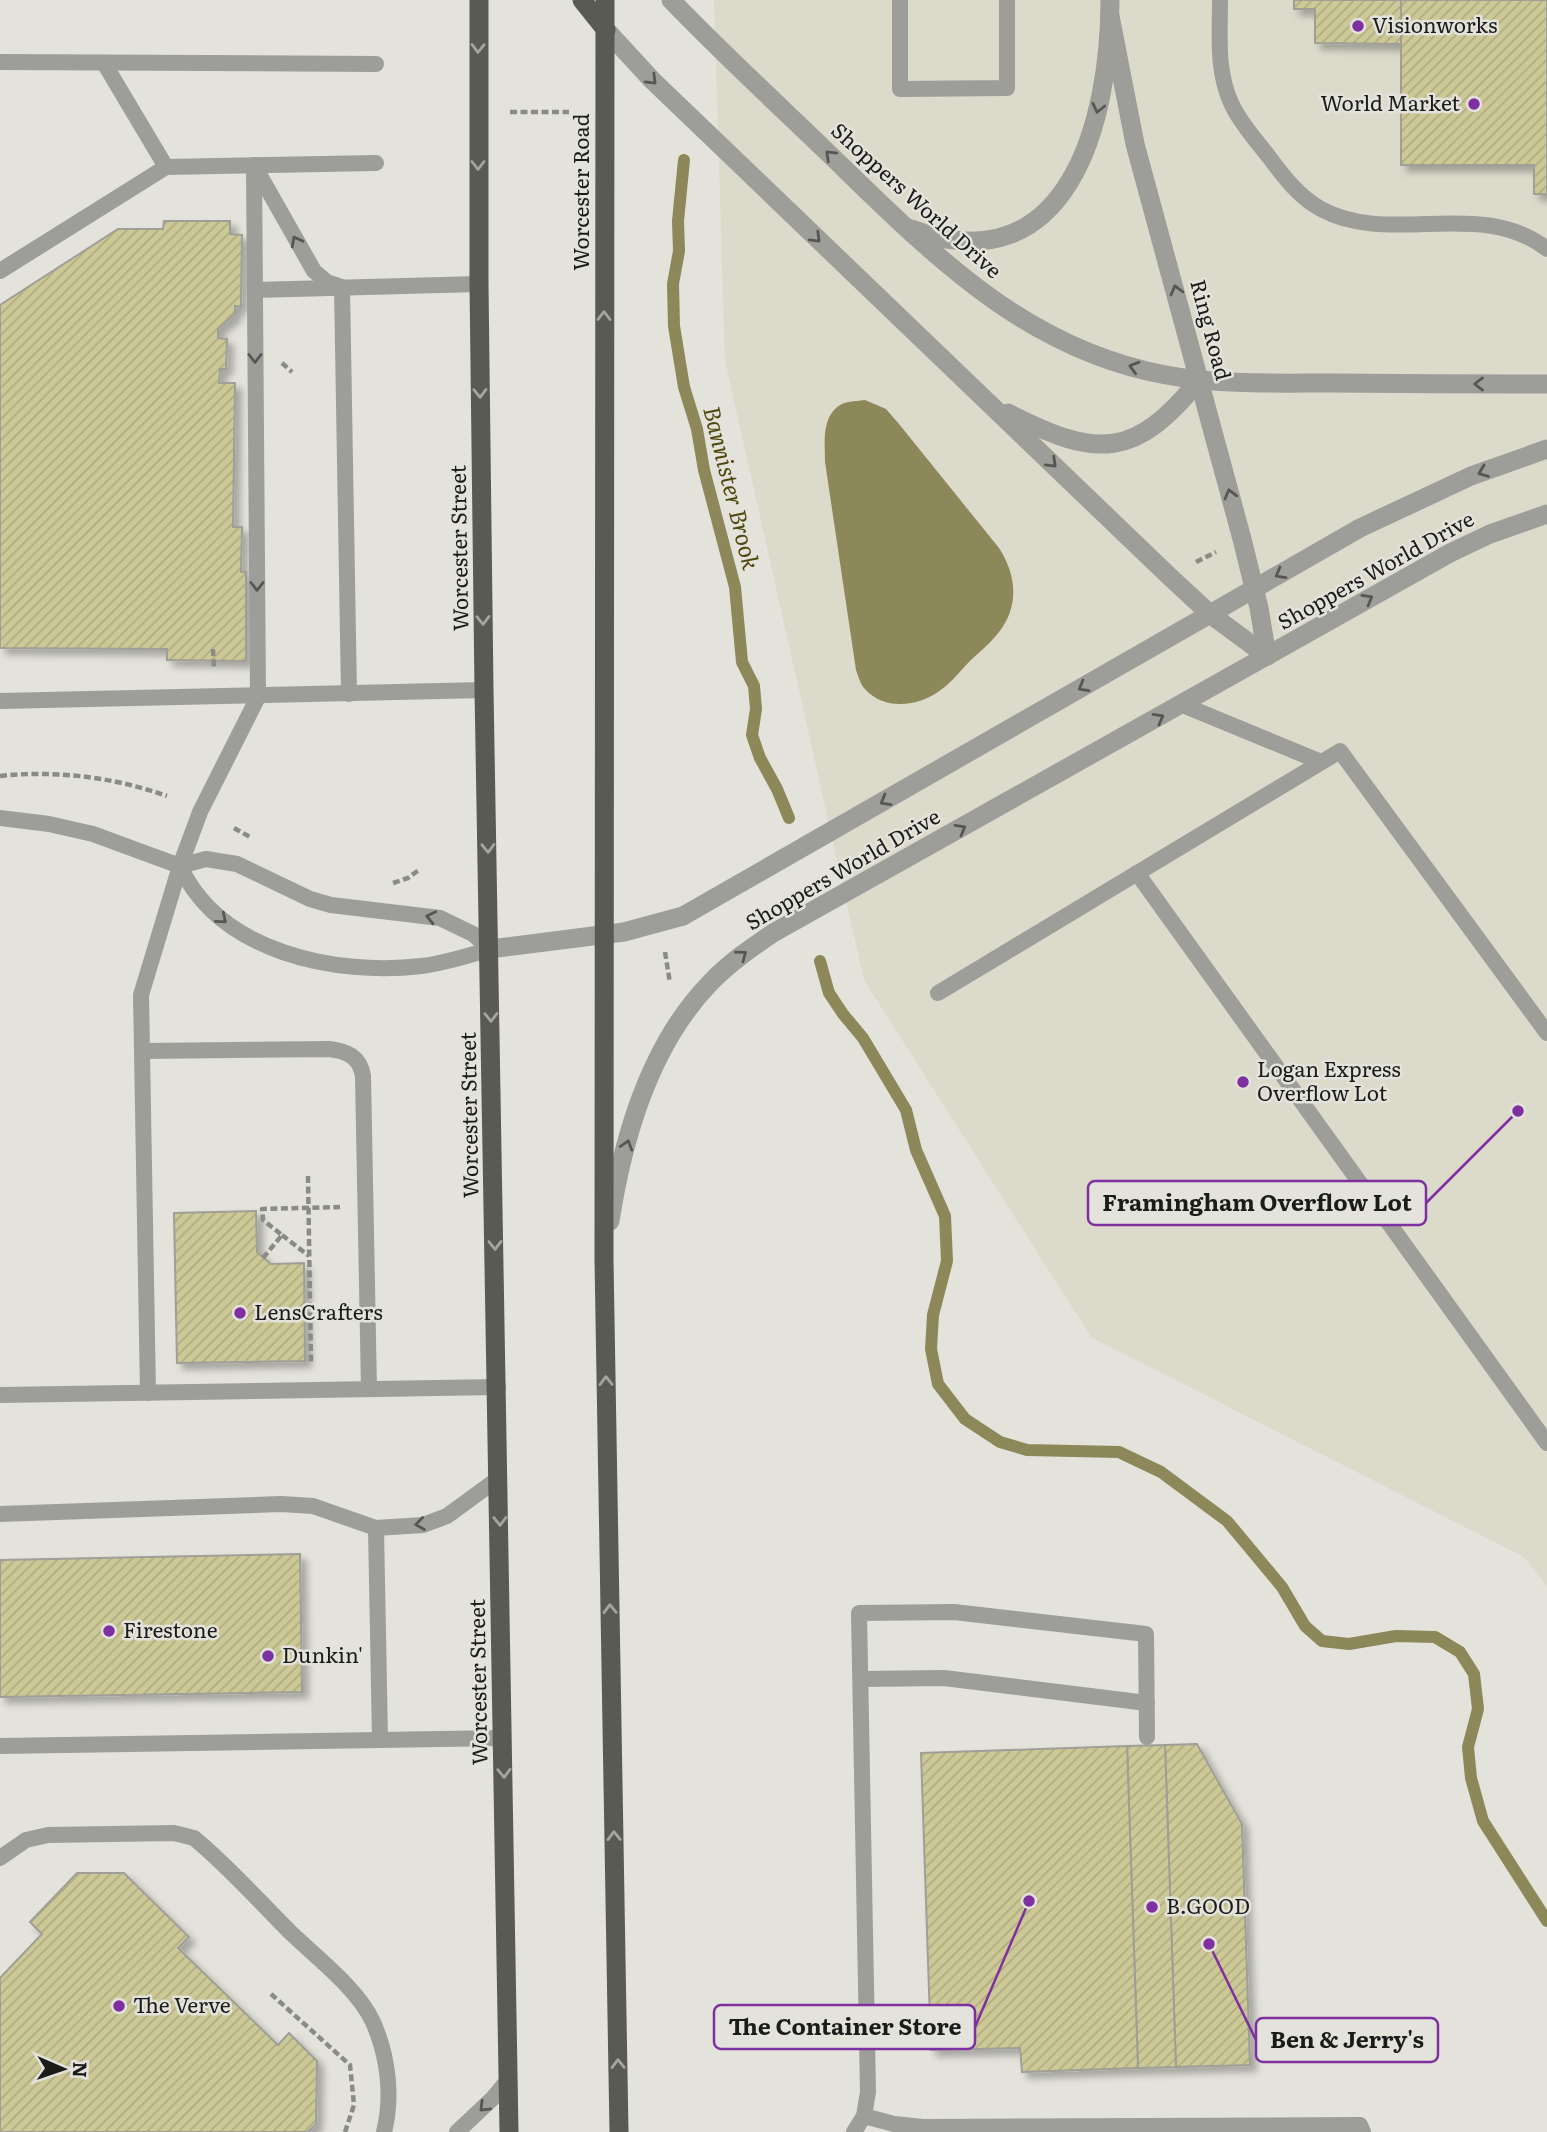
<svg xmlns="http://www.w3.org/2000/svg" width="1547" height="2132" font-family="Literata,serif">
<style>
.built{fill:#dbdacb}
.water{fill:#8c8859}
.lines{fill:none;stroke-linecap:round;stroke-linejoin:round}
.stream{stroke:#8c8859;stroke-width:12}
.building{fill:url(#building-hatch);stroke:#9f9f98;stroke-width:2;filter:url(#shadow)}
.path{stroke:#8b8b86;stroke-width:4.5;stroke-dasharray:7 3.5;stroke-linecap:butt}
.service{stroke:#9d9d9a;stroke-width:16}
.minor{stroke:#9d9d9a;stroke-width:19}
.trunk{stroke:#5a5a54;stroke-width:19}
.oneway{stroke:#a5a59e}
.oneway2{stroke:#565653}
.poi-dot{fill:#7f30a0;stroke:#e3e2db;stroke-width:2.5}
.labels{text-anchor:middle;stroke-width:5;stroke-linejoin:round;paint-order:stroke}
.poi-label{font-size:21px;fill:#1b1b19;stroke:#e3e2db;text-anchor:start}
.street-label{font-size:21px;fill:#1b1b19;stroke:#e3e2db}
.water-label{font-size:23px;font-style:italic;fill:#4e490c;stroke:#e3e2db}
.leader{fill:none;stroke:#7f30a0;stroke-width:2.5}
.callout-dot{fill:#7f30a0;stroke:#e3e2db;stroke-width:2.5}
.callout{fill:#e3e2db;stroke:#7f30a0;stroke-width:2.5}
.callout-label{font-size:23px;text-anchor:middle;font-weight:bold;fill:#1b1b19}
</style>
<defs>
<pattern id="building-hatch" width="6" height="6" patternUnits="userSpaceOnUse" patternTransform="scale(1.75)"><rect width="6" height="6" fill="#cdc997"/><path d="M-1 1l2-2M0 6l6-6M5 7l2-2" fill="none" stroke="#afac82"/></pattern>
<filter id="shadow"><feDropShadow dx="6" dy="6" stdDeviation="3.5" flood-color="#0004"/></filter>
</defs>
<rect width="100%" height="100%" fill="#e3e2db"/>
<polygon class="built" points="714,0 1547,0 1547,1587 1524,1557 1091,1337 864,980 725,360"/>
<path class="water" d="M865,400L886,409L899,424L999,548C1016,574 1020,605 999,632C991,643 978,653 969,662C960,671 952,682 942,689C921,706 885,712 865,689C860,684 858,675 856,670L825,462C825,442 821,415 842,404C848,401 859,401 865,400Z"/>
<g class="lines">
<g class="stream">
<polyline points="684,160 678,221 679,251 673,284 674,326 684,387 697,429 704,470 735,587 742,662 754,686 756,709 752,735 760,758 777,789 789,818"/>
<polyline points="820,961 829,993 843,1014 863,1038 906,1110 916,1150 945,1216 947,1261 933,1315 931,1349 938,1384 965,1419 1000,1442 1027,1450 1119,1452 1161,1472 1227,1521 1282,1587 1305,1626 1322,1641 1349,1644 1396,1636 1435,1637 1460,1652 1474,1674 1478,1709 1468,1747 1471,1778 1483,1821 1547,1921"/>
</g>
</g>
<g class="building">
<polygon points="1294,0 1401,0 1401,44 1315,43 1315,9 1294,9"/>
<polygon points="1401,0 1547,0 1547,194 1534,194 1534,165 1401,165"/>
<polygon points="164,221 230,221 230,234 242,235 241,307 235,306 235,314 218,329 218,338 227,339 226,369 220,369 219,383 235,383 233,527 242,527 241,572 246,572 246,661 167,660 167,649 0,648 0,305 118,229 163,229"/>
<polygon points="256,1211 257,1252 271,1264 304,1263 305,1361 177,1363 174,1213"/>
<polygon points="300,1554 302,1692 0,1697 0,1560"/>
<polygon points="1197,1744 1242,1824 1250,2065 1176,2067 1165,1745"/>
<polygon points="1165,1745 1176,2067 1138,2068 1127,1746"/>
<polygon points="1127,1746 1138,2068 1022,2072 1020,2048 931,2050 921,1753"/>
<polygon points="77,1873 124,1873 189,1937 178,1948 278,2045 289,2033 317,2061 316,2124 308,2132 0,2132 0,1978 42,1934 30,1922"/>
</g>
<g class="lines">
<g class="path">
<polyline points="510,112 569,112"/>
<polyline points="282,363 292,372"/>
<polyline points="1196,562 1216,552"/>
<polyline points="213,649 214,669"/>
<path d="M0,776C57,770 113,777 167,796"/>
<polyline points="234,828 250,837"/>
<polyline points="393,883 408,878 420,869"/>
<polyline points="665,952 670,983"/>
<polyline points="308,1176 311,1364"/>
<polyline points="282,1235 309,1256"/>
<polyline points="263,1258 282,1235 263,1220 262,1209 340,1207"/>
<polyline points="271,1994 350,2065 354,2105 345,2132"/>
</g>
<g class="service">
<polyline points="900,0 900,89 1007,88 1007,0"/>
<path d="M1220,0C1220,35 1216,72 1232,105C1241,124 1256,140 1269,157C1284,177 1299,197 1321,209C1391,247 1480,197 1547,249"/>
<polyline points="0,62 376,64"/>
<polyline points="104,63 166,167"/>
<polyline points="255,167 314,271 327,282 342,287 349,694"/>
<polyline points="0,271 166,167 376,163"/>
<polyline points="255,290 479,284"/>
<polyline points="0,701 484,690"/>
<polyline points="1183,705 1321,762"/>
<polyline points="0,818 49,824 93,834 180,866 206,859 237,864 310,899 331,905 440,918 473,934 490,949"/>
<path d="M180,866C220,953 336,976 422,966C445,963 468,956 490,949"/>
<polyline points="1137,873 1547,1443"/>
<polyline points="938,993 1340,751 1547,1033"/>
<path d="M142,1051L329,1049C346,1051 360,1056 363,1076L369,1389"/>
<polyline points="148,1393 141,995 180,866 200,812 258,697 254,165"/>
<polyline points="0,1395 498,1387"/>
<polyline points="0,1514 281,1504 313,1506 376,1528 423,1525 447,1516 499,1478"/>
<polyline points="376,1528 380,1740"/>
<polyline points="861,1679 944,1678 1147,1703"/>
<polyline points="0,1746 503,1738"/>
<path d="M0,1858L26,1840L48,1835L174,1833L194,1838C228,1866 259,1901 290,1932C316,1957 358,1989 373,2022C388,2056 393,2096 384,2132"/>
<polyline points="864,2116 894,2124 923,2127 1360,2125 1363,2132"/>
<polyline points="457,2132 493,2098 509,2079"/>
<polyline points="854,2132 864,2116 868,2092 859,1613 954,1612 1146,1634 1147,1737"/>
</g>
<g class="minor">
<path d="M671,0C720,51 772,99 823,148C925,246 1019,348 1166,375C1219,385 1276,383 1330,383C1402,384 1475,384 1547,384"/>
<polyline points="1110,16 1135,144 1242,539 1259,608 1267,656"/>
<polyline points="606,30 652,80 1169,576 1210,614 1267,656"/>
<path d="M911,229C1069,288 1110,119 1110,0"/>
<path d="M1008,413C1098,459 1135,459 1200,379"/>
<polyline points="490,949 624,932 683,916 1360,528 1471,476 1547,449"/>
<path d="M610,1221C623,1137 650,1045 710,983C729,963 751,948 773,933L1450,553L1490,534L1547,514"/>
</g>
<g class="trunk">
<polyline points="479,0 479,284 484,690 509,2132"/>
<polyline points="582,0 606,30"/>
<polyline points="605,0 604,1260 619,2132"/>
</g>
</g>
<defs><path id="oneway-chevron" d="M-2-3.5L2.5 0L-2 3.5" fill="none" stroke-width="1.6" stroke-linecap="round" stroke-linejoin="round" transform="scale(1.75)"/></defs>
<g class="oneway">
<use href="#oneway-chevron" transform="translate(478 48) rotate(91)"/>
<use href="#oneway-chevron" transform="translate(478 165) rotate(90)"/>
<use href="#oneway-chevron" transform="translate(604 316) rotate(-90)"/>
<use href="#oneway-chevron" transform="translate(480 393) rotate(89)"/>
<use href="#oneway-chevron" transform="translate(483 620) rotate(89)"/>
<use href="#oneway-chevron" transform="translate(488 848) rotate(89)"/>
<use href="#oneway-chevron" transform="translate(491 1017) rotate(89)"/>
<use href="#oneway-chevron" transform="translate(495 1245) rotate(89)"/>
<use href="#oneway-chevron" transform="translate(606 1381) rotate(-91)"/>
<use href="#oneway-chevron" transform="translate(500 1521) rotate(89)"/>
<use href="#oneway-chevron" transform="translate(610 1609) rotate(-91)"/>
<use href="#oneway-chevron" transform="translate(504 1773) rotate(89)"/>
<use href="#oneway-chevron" transform="translate(614 1836) rotate(-91)"/>
<use href="#oneway-chevron" transform="translate(618 2064) rotate(-91)"/>
</g>
<g class="oneway2">
<use href="#oneway-chevron" transform="translate(652 80) rotate(45)"/>
<use href="#oneway-chevron" transform="translate(1098 108) rotate(103)"/>
<use href="#oneway-chevron" transform="translate(830 155) rotate(-136)"/>
<use href="#oneway-chevron" transform="translate(816 238) rotate(44)"/>
<use href="#oneway-chevron" transform="translate(296 241) rotate(-118)"/>
<use href="#oneway-chevron" transform="translate(1176 290) rotate(-105)"/>
<use href="#oneway-chevron" transform="translate(255 358) rotate(90)"/>
<use href="#oneway-chevron" transform="translate(1134 367) rotate(-164)"/>
<use href="#oneway-chevron" transform="translate(1479 384) rotate(-180)"/>
<use href="#oneway-chevron" transform="translate(1052 463) rotate(44)"/>
<use href="#oneway-chevron" transform="translate(1483 472) rotate(159)"/>
<use href="#oneway-chevron" transform="translate(1230 494) rotate(-105)"/>
<use href="#oneway-chevron" transform="translate(1280 574) rotate(150)"/>
<use href="#oneway-chevron" transform="translate(257 586) rotate(90)"/>
<use href="#oneway-chevron" transform="translate(1368 599) rotate(-30)"/>
<use href="#oneway-chevron" transform="translate(1083 687) rotate(150)"/>
<use href="#oneway-chevron" transform="translate(1159 718) rotate(-29)"/>
<use href="#oneway-chevron" transform="translate(885 801) rotate(150)"/>
<use href="#oneway-chevron" transform="translate(961 829) rotate(-29)"/>
<use href="#oneway-chevron" transform="translate(431 917) rotate(-167)"/>
<use href="#oneway-chevron" transform="translate(222 919) rotate(40)"/>
<use href="#oneway-chevron" transform="translate(742 955) rotate(-37)"/>
<use href="#oneway-chevron" transform="translate(627 1145) rotate(-73)"/>
<use href="#oneway-chevron" transform="translate(420 1524) rotate(172)"/>
<use href="#oneway-chevron" transform="translate(484 2107) rotate(135)"/>
</g>
<g class="poi-dot">
<circle cx="1358" cy="26" r="7"/>
<circle cx="1474" cy="104" r="7"/>
<circle cx="1243" cy="1082" r="7"/>
<circle cx="240" cy="1313" r="7"/>
<circle cx="109" cy="1631" r="7"/>
<circle cx="268" cy="1656" r="7"/>
<circle cx="1152" cy="1907" r="7"/>
<circle cx="119" cy="2006" r="7"/>
</g>
<g class="labels">
<g class="poi-label">
<text x="1372" y="33">Visionworks</text>
<text x="1460" y="111" text-anchor="end">World Market</text>
<text x="1257" y="1077">Logan Express<tspan x="1257" dy="24">Overflow Lot</tspan></text>
<text x="254" y="1320">LensCrafters</text>
<text x="123" y="1638">Firestone</text>
<text x="282" y="1663">Dunkin'</text>
<text x="1166" y="1914">B.GOOD</text>
<text x="133" y="2013">The Verve</text>
</g>
<g class="street-label">
<text transform="translate(582 192) rotate(-90)" y="7">Worcester Road</text>
<text transform="translate(916 201) rotate(42)" y="7">Shoppers World Drive</text>
<text transform="translate(1210 330) rotate(75)" y="7">Ring Road</text>
<text transform="translate(460 548) rotate(-91)" y="7">Worcester Street</text>
<text transform="translate(1376 571) rotate(-29)" y="7">Shoppers World Drive</text>
<text transform="translate(843 870) rotate(-30)" y="7">Shoppers World Drive</text>
<text transform="translate(470 1115) rotate(-91)" y="7">Worcester Street</text>
<text transform="translate(479 1682) rotate(-91)" y="7">Worcester Street</text>
</g>
<g class="water-label">
<text transform="translate(731 488) rotate(76)" y="8">Bannister Brook</text>
</g>
</g>
<path class="leader" d="M1518 1111L1426 1203M1029 1901L975 2027M1209 1944L1256 2040"/>
<g class="callout-dot">
<circle cx="1518" cy="1111" r="7"/>
<circle cx="1029" cy="1901" r="7"/>
<circle cx="1209" cy="1944" r="7"/>
</g>
<g class="callout">
<rect x="1088" y="1181" width="338" height="44" rx="7"/>
<rect x="714" y="2005" width="261" height="44" rx="7"/>
<rect x="1256" y="2018" width="182" height="44" rx="7"/>
</g>
<g class="callout-label">
<text x="1257" y="1211">Framingham Overflow Lot</text>
<text x="845" y="2035">The Container Store</text>
<text x="1347" y="2048">Ben &amp; Jerry's</text>
</g>
<g transform="translate(63 2069) rotate(92)" stroke="#e3e2db" stroke-width="5" paint-order="stroke">
<path d="M0-5L12 26L0 18L-12 26Z" fill="#1b1b19"/>
<text y="-10" font-size="19" font-weight="bold" text-anchor="middle" fill="#1b1b19">N</text>
</g>
</svg>
